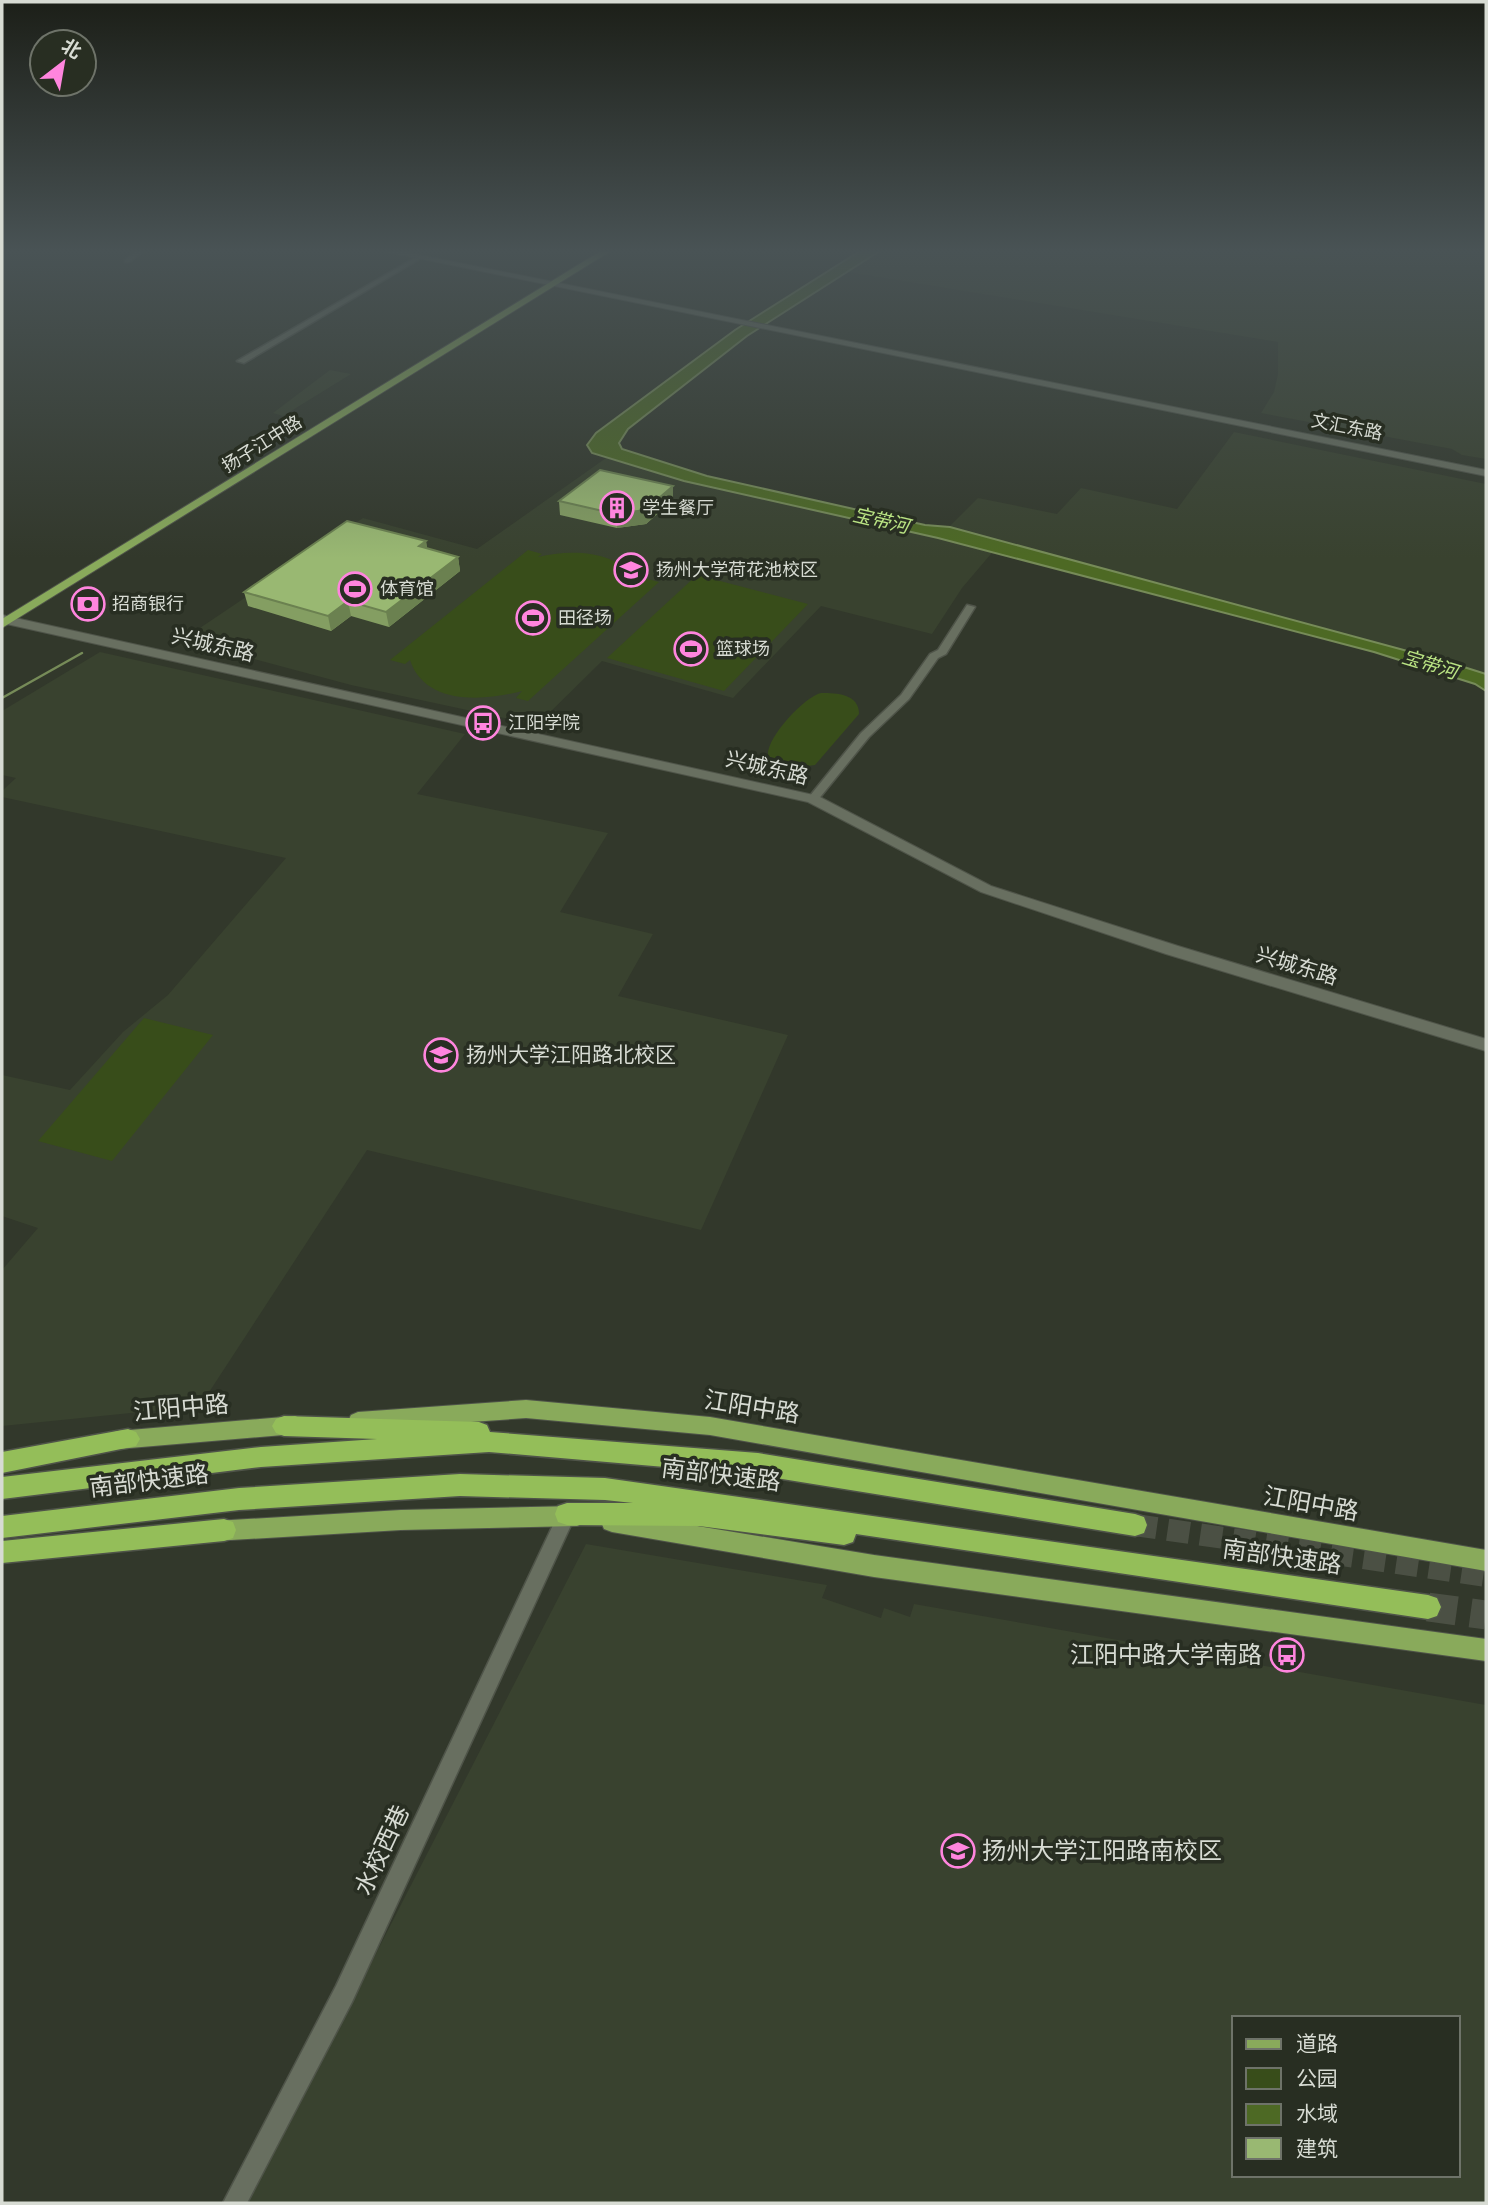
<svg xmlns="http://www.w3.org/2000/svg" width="1488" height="2205" font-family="'Nunito Sans','Noto Sans SC',sans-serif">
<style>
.built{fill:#39422f;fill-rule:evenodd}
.green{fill:#384d1a}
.water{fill:#4d6924;stroke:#768b58;stroke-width:2}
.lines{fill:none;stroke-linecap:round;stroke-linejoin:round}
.stream{stroke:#768b58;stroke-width:2.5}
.trunk-tunnel-far1{stroke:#4b5044;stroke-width:22;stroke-dasharray:22 11;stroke-linecap:butt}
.trunk-tunnel{stroke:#4b5044;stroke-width:29;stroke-dasharray:29 14;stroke-linecap:butt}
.minor-casing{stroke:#4f5449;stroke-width:3}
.tertiary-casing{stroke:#4f5449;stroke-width:2}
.secondary-casing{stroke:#4f5449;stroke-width:2}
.primary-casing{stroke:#4f5449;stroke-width:2}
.trunk-casing{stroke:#4f5449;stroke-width:3}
.minor{fill:#686f60;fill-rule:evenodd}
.tertiary{fill:#686f60;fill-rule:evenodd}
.secondary{fill:#686f60;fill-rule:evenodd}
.primary{fill:#89aa5b;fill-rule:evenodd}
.trunk{fill:#94be59;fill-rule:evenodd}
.wall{fill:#849e62}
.shaded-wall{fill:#6b8150}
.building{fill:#99b872;stroke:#6b8150;stroke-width:2}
.labels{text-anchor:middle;stroke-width:7;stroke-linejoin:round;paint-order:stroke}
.far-street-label{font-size:18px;fill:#d7dbd3;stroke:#282e22}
.far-poi-label{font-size:18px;fill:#d7dbd3;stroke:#282e22;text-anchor:start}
.far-water-label{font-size:19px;font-style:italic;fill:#bae484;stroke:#282e22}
.street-label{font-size:21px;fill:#d7dbd3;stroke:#282e22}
.poi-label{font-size:21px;fill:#d7dbd3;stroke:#282e22;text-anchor:start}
.near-street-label{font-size:24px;fill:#d7dbd3;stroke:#282e22}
.near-poi-label{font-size:24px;fill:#d7dbd3;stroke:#282e22;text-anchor:end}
</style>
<rect width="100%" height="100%" fill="#32382b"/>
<g class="built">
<polygon points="883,249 1486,249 1486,459 1462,455 1452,449 1261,413 1274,392 1278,374 1278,342 848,272"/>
<polygon points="330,370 351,374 283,416 273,413"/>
<polygon points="1234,432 1486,484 1486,674 1002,541 962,588 932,634 821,606 733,698 602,661 537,725 351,685 191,642 188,636 363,518 477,549 606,458 684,481 938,538 978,498 1057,514 1081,488 1177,509"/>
<polygon points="100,652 465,734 417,794 608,833 560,912 653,934 618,996 788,1035 701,1230 367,1150 200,1406 2,1426 2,1270 38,1228 2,1216 2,1075 70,1090 123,1032 168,995 286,858 2,797 2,791 16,778 2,775 2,711"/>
<path d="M586,1544L827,1585L822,1598L881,1618L884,1608L910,1617L914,1604L1486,1705V2203H248ZM1234,2018H1458V2175H1234Z"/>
</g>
<g class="green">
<polygon points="1239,249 1325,249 1316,262"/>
<path d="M528,550L542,554L538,557C571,549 619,550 638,583L644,578L659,582L528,701L516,698L522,691C485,701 425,706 410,660L405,664L390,660Z"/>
<polygon points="697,575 808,604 724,691 607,658"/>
<path d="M821,693C837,693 859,694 859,714L815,765L793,768L768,756C765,739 804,697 821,693Z"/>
<polygon points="144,1018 213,1035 112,1161 38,1141"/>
</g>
<polygon class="water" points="863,249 883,249 747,336 628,429 619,443 622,449 707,476 925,525 950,527 1448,662 1486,674 1486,691 1475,684 1374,652 938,538 684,481 592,453 587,445 596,433 735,330"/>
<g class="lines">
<polyline class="stream" points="2,698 82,653"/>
<polyline class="trunk-tunnel-far1" points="1135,1525 1486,1576"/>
<polyline class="trunk-tunnel" points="1428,1607 1486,1615"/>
<defs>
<g id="minor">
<polygon points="139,249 147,249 129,262 125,262 125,260"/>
<polygon points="418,256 423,257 244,363 237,361"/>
<polygon points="967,605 975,607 946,654 938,658 909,699 869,737 817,801 809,801 809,797 861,733 901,695 930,654 938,650"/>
<polygon points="567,1506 573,1508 576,1514 352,2002 247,2203 223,2203 336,1986 561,1508"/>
</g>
<polygon id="tertiary" points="2,615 818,796 991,886 1178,946 1486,1039 1486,1051 1166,954 981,892 808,802 2,623"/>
<polygon id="secondary" points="373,249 390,249 1486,470 1486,476"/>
<g id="primary">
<polygon points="604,249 614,249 2,628 2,619"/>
<polygon points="526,1400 710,1417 1486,1550 1486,1571 710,1435 526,1418 358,1430 351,1427 348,1421 351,1415 358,1412"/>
<polygon points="295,1416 302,1419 305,1425 302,1431 295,1434 118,1449 111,1447 107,1440 111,1433 118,1431"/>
<polygon points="577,1506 585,1509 588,1516 585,1523 577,1526 401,1530 214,1541 206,1538 203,1531 206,1524 214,1521 401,1510"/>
<polygon points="612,1512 874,1555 1486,1639 1486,1661 874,1577 612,1532 604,1529 601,1522 604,1515"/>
</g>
<g id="trunk">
<polygon points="284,1416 479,1422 487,1425 490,1432 758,1453 1135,1514 1144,1517 1147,1525 1144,1533 1135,1536 758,1475 489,1452 261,1467 2,1499 2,1477 261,1447 377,1439 284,1436 276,1433 272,1426 276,1419"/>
<polygon points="128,1429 136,1432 140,1439 136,1446 2,1473 2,1452"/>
<polygon points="460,1474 605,1478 1428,1595 1437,1598 1441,1607 1437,1616 1428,1619 856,1534 853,1542 844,1545 699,1526 567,1525 558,1522 555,1514 558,1506 567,1503 633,1503 605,1500 460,1496 239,1510 2,1538 2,1516 239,1488"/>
<polygon points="224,1519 233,1522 236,1530 233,1538 224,1541 2,1563 2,1541"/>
</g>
</defs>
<use href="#minor" class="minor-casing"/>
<use href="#tertiary" class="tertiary-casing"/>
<use href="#secondary" class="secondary-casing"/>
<use href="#primary" class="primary-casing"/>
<use href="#trunk" class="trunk-casing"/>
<use href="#minor" class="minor"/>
<use href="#tertiary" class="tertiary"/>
<use href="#secondary" class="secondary"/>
<use href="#primary" class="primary"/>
<use href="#trunk" class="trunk"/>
</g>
<g class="wall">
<polygon points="673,486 673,500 646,524 617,528 560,515 559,501"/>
<polygon points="426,541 427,549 458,557 460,571 389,627 351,616 331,631 248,606 244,592"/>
</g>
<g class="shaded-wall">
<polygon points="673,486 673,500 646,524 617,528 616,514"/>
<polygon points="426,541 428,556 419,546"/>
<polygon points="458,557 460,571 389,627 386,612"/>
<polygon points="348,601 351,616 331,631 328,616"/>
</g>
<g class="building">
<polygon points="600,470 673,486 645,510 616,514 559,501"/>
<polygon points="347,521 426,541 419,546 458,557 386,612 348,601 328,616 244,592"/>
</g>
<linearGradient id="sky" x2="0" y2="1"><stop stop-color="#1c1f18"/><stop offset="0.45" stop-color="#495355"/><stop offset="1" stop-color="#495355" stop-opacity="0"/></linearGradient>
<rect width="1488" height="558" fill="url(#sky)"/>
<defs>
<symbol id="building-ring" viewBox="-11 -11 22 22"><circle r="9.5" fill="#282e22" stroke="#ff85de" stroke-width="1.5"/><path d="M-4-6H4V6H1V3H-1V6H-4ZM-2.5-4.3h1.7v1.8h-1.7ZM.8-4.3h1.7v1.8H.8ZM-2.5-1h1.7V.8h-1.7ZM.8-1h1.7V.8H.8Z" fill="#ff85de"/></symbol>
<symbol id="university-ring" viewBox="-11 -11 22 22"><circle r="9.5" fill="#282e22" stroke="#ff85de" stroke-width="1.5"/><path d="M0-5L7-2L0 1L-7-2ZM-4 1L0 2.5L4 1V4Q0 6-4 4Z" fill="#ff85de"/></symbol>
<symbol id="stadium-ring" viewBox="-11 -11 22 22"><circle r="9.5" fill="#282e22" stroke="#ff85de" stroke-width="1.5"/><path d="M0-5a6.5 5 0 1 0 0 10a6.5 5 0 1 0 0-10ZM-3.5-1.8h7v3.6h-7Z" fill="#ff85de"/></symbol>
<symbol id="bank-ring" viewBox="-11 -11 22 22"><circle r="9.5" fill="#282e22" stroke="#ff85de" stroke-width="1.5"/><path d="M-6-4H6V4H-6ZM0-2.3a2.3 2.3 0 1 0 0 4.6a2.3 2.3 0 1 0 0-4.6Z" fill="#ff85de"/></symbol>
<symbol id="bus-ring" viewBox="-11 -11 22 22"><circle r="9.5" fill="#282e22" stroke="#ff85de" stroke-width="1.5"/><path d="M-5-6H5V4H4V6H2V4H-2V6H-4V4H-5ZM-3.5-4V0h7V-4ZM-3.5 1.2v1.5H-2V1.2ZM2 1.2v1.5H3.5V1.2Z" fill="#ff85de"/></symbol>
</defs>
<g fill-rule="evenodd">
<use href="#building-ring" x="598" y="489" width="38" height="38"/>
<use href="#university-ring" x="612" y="551" width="38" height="38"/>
<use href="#stadium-ring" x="336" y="570" width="38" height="38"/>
<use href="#bank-ring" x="69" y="585" width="38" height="38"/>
<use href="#stadium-ring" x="514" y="599" width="38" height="38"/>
<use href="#stadium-ring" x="672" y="630" width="38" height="38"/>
<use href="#bus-ring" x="464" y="704" width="38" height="38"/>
<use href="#university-ring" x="422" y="1036" width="38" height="38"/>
<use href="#bus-ring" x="1268" y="1636" width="38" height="38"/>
<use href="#university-ring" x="939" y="1832" width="38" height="38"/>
</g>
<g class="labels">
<g class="far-street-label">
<text transform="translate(1347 427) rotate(11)" y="6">文汇东路</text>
<text transform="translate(262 444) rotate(-32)" y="6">扬子江中路</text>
</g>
<g class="far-poi-label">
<text x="642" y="514">学生餐厅</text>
<text x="656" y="576">扬州大学荷花池校区</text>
<text x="380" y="595">体育馆</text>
<text x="112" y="610">招商银行</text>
<text x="558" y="624">田径场</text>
<text x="716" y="655">篮球场</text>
<text x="508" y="729">江阳学院</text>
</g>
<g class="far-water-label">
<text transform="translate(881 520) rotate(13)" y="7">宝带河</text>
<text transform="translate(1430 664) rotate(17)" y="7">宝带河</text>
</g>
<g class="street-label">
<text transform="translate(213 645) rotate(13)" y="7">兴城东路</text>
<text transform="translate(767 768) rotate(13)" y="7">兴城东路</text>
<text transform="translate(1297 966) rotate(17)" y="7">兴城东路</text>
</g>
<g class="poi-label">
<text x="466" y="1062">扬州大学江阳路北校区</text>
</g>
<g class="near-street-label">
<text transform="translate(752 1407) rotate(9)" y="8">江阳中路</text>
<text transform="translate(181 1408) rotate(-5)" y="8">江阳中路</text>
<text transform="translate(721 1475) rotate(7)" y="8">南部快速路</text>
<text transform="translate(149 1481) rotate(-7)" y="8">南部快速路</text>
<text transform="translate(1311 1504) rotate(10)" y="8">江阳中路</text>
<text transform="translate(1282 1557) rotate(8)" y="8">南部快速路</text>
<text transform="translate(382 1850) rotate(-65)" y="8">水校西巷</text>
</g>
<g class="near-poi-label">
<text x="1262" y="1663">江阳中路大学南路</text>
<text x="982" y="1859" text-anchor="start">扬州大学江阳路南校区</text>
</g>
</g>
<rect width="1488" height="2205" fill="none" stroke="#d7dbd3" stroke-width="7"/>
<rect x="1232" y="2016" width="228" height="161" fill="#282e22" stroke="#6e7369" stroke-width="2"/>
<rect x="1246" y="2039" width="35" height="10" fill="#89aa5b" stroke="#6e7369" stroke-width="2"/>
<text x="1296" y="2051" font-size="21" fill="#d7dbd3">道路</text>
<rect x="1246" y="2068" width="35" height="21" fill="#384d1a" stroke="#6e7369" stroke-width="2"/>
<text x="1296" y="2086" font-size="21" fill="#d7dbd3">公园</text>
<rect x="1246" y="2104" width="35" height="21" fill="#4d6924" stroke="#6e7369" stroke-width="2"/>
<text x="1296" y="2121" font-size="21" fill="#d7dbd3">水域</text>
<rect x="1246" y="2138" width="35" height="21" fill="#99b872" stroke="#6e7369" stroke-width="2"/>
<text x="1296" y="2156" font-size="21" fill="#d7dbd3">建筑</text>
<g transform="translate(63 63) rotate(31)"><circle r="33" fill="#282e22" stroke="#6e7369" stroke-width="2"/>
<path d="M0-5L12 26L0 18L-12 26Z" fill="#ff85de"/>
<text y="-10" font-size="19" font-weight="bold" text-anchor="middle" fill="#d7dbd3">北</text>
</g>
</svg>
